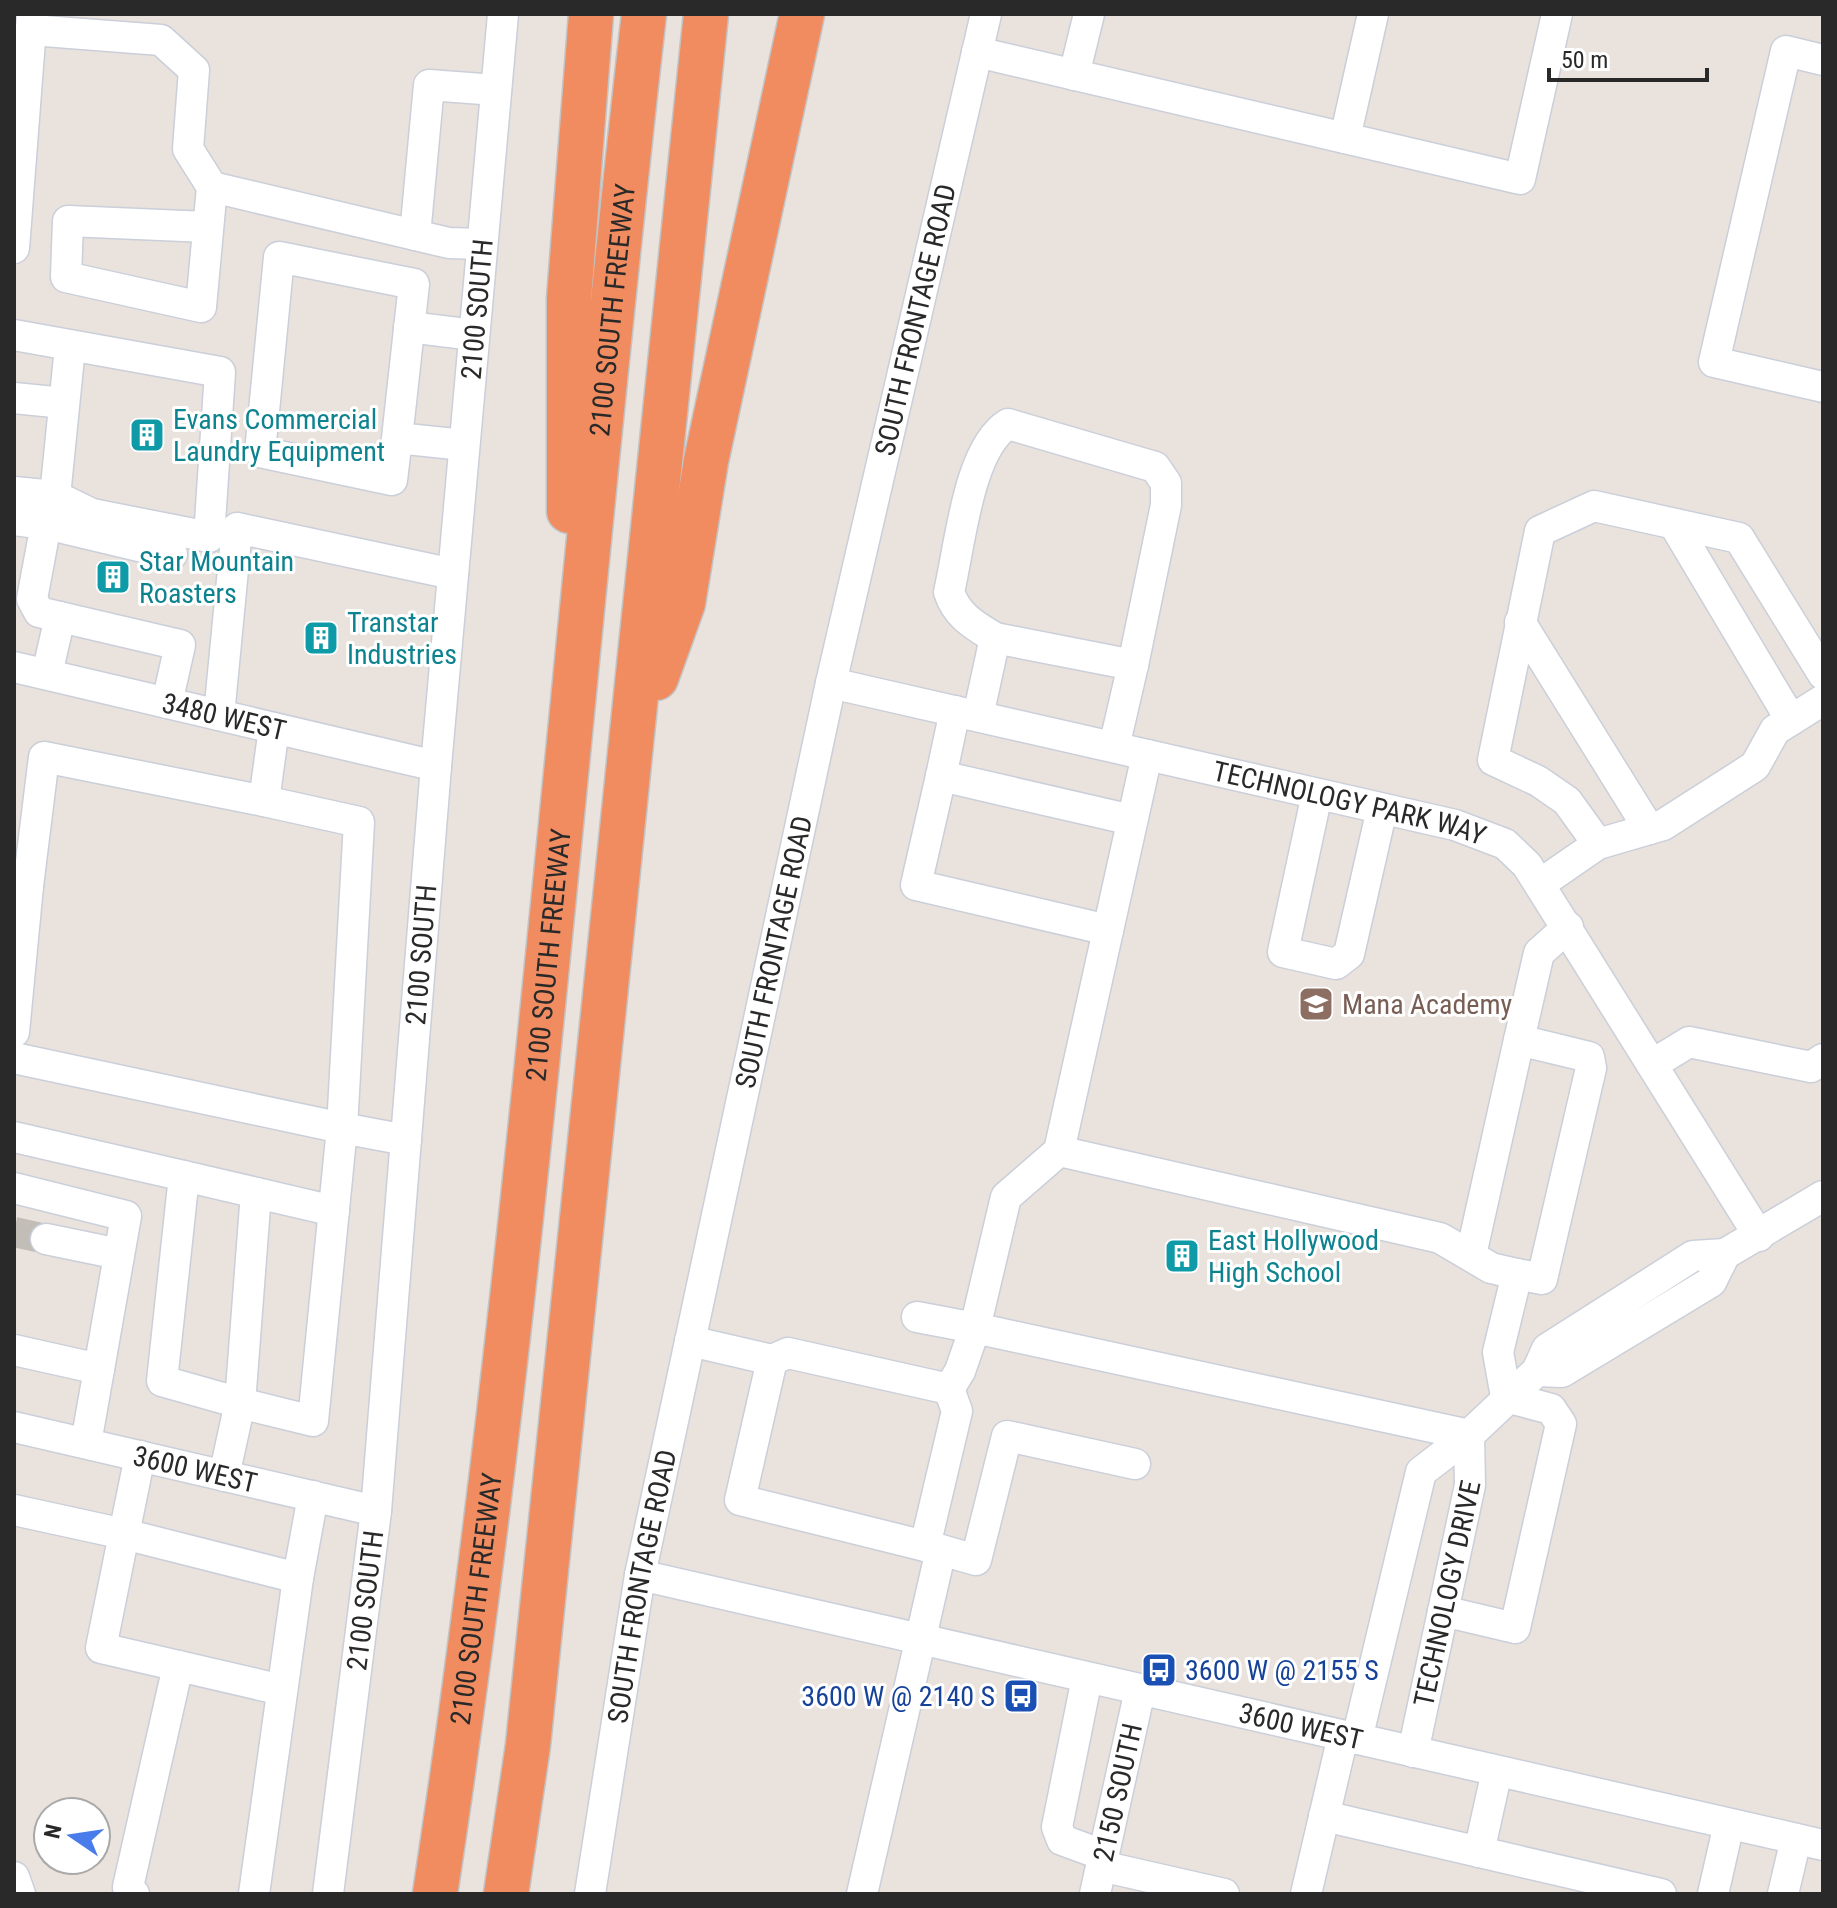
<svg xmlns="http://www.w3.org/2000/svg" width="1837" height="1908" font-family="'Roboto Condensed',sans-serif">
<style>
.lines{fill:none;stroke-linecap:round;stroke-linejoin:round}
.minor-tunnel{stroke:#c3bdb8;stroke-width:30;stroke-dasharray:30 15;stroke-linecap:butt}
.minor-casing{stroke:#cacfda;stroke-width:33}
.highway-casing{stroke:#c3c3c3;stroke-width:47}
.minor{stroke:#fff;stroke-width:30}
.highway{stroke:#f18c61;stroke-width:44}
.labels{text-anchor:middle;stroke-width:6;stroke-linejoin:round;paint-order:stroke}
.street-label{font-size:28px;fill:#292929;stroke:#fff}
.culture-label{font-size:28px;fill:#0d838f;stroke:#fff;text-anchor:start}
.education-label{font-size:28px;fill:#785e54;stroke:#fff;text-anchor:start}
.transit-label{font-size:28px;fill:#164399;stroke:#fff;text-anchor:start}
</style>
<rect width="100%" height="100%" fill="#eae2dc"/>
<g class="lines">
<polyline class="minor-tunnel" points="14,1232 46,1239"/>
<defs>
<g id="minor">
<polyline points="31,30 161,40 194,70 188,149 212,187"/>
<polyline points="977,52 1520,179 1557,14"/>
<polyline points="1823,60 1786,51 1714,362 1823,387"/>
<polyline points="1074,75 1089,14"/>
<polyline points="1345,138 1373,14"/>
<polyline points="207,227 68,221 66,277 201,307 212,187 415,235 429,85 496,90"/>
<polyline points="415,235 449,243 481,244"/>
<polyline points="14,248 32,14"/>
<polyline points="409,327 474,335"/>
<polyline points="14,335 220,372 209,537 92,514 55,496 14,492"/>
<polyline points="14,398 64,403"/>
<polyline points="397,438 414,284 279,257 260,452 392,480 397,438 464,445"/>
<polyline points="55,496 70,347"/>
<polyline points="14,520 46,524 32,599 39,612 60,617"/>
<polyline points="46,524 172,554"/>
<polyline points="1674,524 1791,720"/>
<polyline points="1520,622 1649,829"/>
<path d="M995,638C974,625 957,616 949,592C960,546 968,449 1008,424L1155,467L1166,483V505L1133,665"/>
<path id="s1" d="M14,667L436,766"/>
<polyline points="47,674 60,617 180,645 167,703"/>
<path id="s2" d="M831,683L1455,825L1505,844L1527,865L1759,1236"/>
<polyline points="955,711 941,776 1132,820"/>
<polyline points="219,715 237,528 453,574"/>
<polyline points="978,716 995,638 1133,665 1114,747"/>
<polyline points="1147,755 1059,1151 1006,1197 975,1328 1469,1435"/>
<polyline points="941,776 916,885 1108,930"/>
<polyline points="1317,794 1283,952 1336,964 1349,954 1382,809"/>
<polyline points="1598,844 1567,801 1538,781 1493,760 1540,531 1594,506 1739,538 1823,674"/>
<polyline points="14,884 28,886 44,757 264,801 274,728"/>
<polyline points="1540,884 1598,844 1663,825 1755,766 1775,730 1823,700"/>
<polyline points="14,1032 28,886"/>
<polyline points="1519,1040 1539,953 1568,927"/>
<polyline points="14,1058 342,1128 359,822 264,801"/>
<polyline points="1653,1064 1689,1042 1811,1067 1823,1059"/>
<polyline points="14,1137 184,1176 162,1381 240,1403 256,1193"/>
<polyline points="1059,1151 1440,1238 1491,1268 1517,1274 1498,1352 1506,1397 1551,1409 1561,1424 1515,1628 1443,1611"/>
<polyline points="184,1176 334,1211"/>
<polyline points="14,1188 126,1216 86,1443"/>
<polyline points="46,1239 119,1254"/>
<polyline points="1471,1255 1519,1040 1589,1057 1591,1068 1542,1279 1517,1274"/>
<polyline points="690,1341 772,1360 740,1500 941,1550 862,1894"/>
<polyline points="14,1350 99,1369"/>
<polyline points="772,1360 788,1353 949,1389 960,1371 975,1328 917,1317"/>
<polyline points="1537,1371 1562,1372 1711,1282 1725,1254"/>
<path id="s3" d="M14,1427L376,1511"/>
<polyline points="140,1456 124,1534 298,1578 313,1496"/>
<polyline points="224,1476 240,1403 313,1421 342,1128 406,1140"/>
<polyline points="14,1510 124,1534 101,1648 282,1690"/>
<polyline points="925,1546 957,1411 949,1389"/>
<polyline points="941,1550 976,1560 1007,1436 1135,1464"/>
<path id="s4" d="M640,1575L1823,1845"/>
<polyline points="1087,1678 1057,1827 1062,1840 1103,1855"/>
<polyline points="1357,1739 1421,1472 1469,1435 1537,1371 1547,1349 1693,1256 1725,1254 1823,1196"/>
<path id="s5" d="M1413,1752L1470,1485L1469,1435"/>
<polyline points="1324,1816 1661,1894"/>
<polyline points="1479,1852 1497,1771"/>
<polyline points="1101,1866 1224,1894"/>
<polyline points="14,1877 20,1894"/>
<polyline points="134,1894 128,1887 178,1666"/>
<polyline points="254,1894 298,1578"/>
<path id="s6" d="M328,1894L376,1511L436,766L503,14"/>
<path id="s7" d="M590,1894L640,1575L831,683L986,14"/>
<path id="s8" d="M1095,1894L1140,1690"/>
<polyline points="1306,1894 1343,1736"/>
<polyline points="1713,1894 1729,1824"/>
<polyline points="1783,1894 1796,1839"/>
</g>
<g id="highway">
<polyline points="569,511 569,299 591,14"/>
<polyline points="656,678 683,603 706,461 802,14"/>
<path id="s9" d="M435,1894C530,1271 572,640 644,14"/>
<polyline points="506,1894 528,1745 706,14"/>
</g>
</defs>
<use href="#minor" class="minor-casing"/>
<use href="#highway" class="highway-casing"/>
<use href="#minor" class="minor"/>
<use href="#highway" class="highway"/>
</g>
<defs>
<symbol id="building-square" viewBox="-11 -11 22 22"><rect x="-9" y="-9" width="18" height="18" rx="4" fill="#0f9aa8" stroke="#fff"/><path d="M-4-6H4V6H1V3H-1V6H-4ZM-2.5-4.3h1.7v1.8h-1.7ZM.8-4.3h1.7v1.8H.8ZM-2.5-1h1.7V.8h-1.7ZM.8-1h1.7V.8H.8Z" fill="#fff"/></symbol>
<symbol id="school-square" viewBox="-11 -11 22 22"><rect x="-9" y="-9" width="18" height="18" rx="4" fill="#8d6e63" stroke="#fff"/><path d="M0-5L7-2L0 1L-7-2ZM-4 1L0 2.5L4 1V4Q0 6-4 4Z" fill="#fff"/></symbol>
<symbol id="bus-square" viewBox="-11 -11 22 22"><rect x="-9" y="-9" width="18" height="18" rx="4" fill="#1a4fb4" stroke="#fff"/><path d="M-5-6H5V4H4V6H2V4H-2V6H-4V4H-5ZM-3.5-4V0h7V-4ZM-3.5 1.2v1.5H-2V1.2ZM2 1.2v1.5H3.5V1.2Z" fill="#fff"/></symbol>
</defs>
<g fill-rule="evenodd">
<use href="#building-square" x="127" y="415" width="40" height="40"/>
<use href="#building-square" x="93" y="557" width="40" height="40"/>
<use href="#building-square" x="301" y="618" width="40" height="40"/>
<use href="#school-square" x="1296" y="984" width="40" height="40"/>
<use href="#building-square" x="1162" y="1236" width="40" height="40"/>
<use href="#bus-square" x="1139" y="1650" width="40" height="40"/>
<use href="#bus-square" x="1001" y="1676" width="40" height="40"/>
</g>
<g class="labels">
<g class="street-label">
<text dy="10" stroke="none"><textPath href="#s6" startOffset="1592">2100 SOUTH</textPath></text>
<text dy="10" stroke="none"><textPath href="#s9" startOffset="1594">2100 SOUTH FREEWAY</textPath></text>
<text dy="10" stroke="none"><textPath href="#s7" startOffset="1608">SOUTH FRONTAGE ROAD</textPath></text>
<text dy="10" stroke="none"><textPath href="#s1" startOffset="216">3480 WEST</textPath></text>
<text dy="10" stroke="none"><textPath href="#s2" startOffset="532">TECHNOLOGY PARK WAY</textPath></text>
<text dy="10" stroke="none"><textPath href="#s7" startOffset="960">SOUTH FRONTAGE ROAD</textPath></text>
<text dy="10" stroke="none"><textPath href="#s6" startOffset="944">2100 SOUTH</textPath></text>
<text dy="10" stroke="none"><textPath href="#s9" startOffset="946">2100 SOUTH FREEWAY</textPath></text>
<text dy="10" stroke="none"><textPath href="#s3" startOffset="186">3600 WEST</textPath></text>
<text dy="10" stroke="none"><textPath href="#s7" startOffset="312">SOUTH FRONTAGE ROAD</textPath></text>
<text dy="10" stroke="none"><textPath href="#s5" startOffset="162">TECHNOLOGY DRIVE</textPath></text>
<text dy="10" stroke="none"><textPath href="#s9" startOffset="298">2100 SOUTH FREEWAY</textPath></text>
<text dy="10" stroke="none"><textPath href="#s6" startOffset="296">2100 SOUTH</textPath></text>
<text dy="10" stroke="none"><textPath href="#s4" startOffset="678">3600 WEST</textPath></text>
<text dy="10" stroke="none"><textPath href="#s8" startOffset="104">2150 SOUTH</textPath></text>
</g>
<g class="culture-label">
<text x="173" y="429">Evans Commercial<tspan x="173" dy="32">Laundry Equipment</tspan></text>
<text x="139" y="571">Star Mountain<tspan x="139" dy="32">Roasters</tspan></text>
<text x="347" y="632">Transtar<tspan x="347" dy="32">Industries</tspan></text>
<text x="1208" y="1250">East Hollywood<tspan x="1208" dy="32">High School</tspan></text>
</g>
<g class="education-label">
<text x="1342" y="1014">Mana Academy</text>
</g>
<g class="transit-label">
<text x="1185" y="1680">3600 W @ 2155 S</text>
<text x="995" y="1706" text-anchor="end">3600 W @ 2140 S</text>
</g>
</g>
<rect width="1837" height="1908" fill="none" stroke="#292929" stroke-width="32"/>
<g transform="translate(72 1836) rotate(283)"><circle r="38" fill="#ffffff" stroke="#a9a9a9" stroke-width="2"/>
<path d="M0-6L14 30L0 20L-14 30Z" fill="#497ceb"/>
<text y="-12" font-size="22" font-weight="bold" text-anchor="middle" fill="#292929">N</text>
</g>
<path d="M1549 68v12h158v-12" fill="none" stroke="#292929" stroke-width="4"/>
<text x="1561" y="68" font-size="24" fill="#292929" stroke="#ffffff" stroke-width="6" paint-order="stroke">50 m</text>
</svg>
